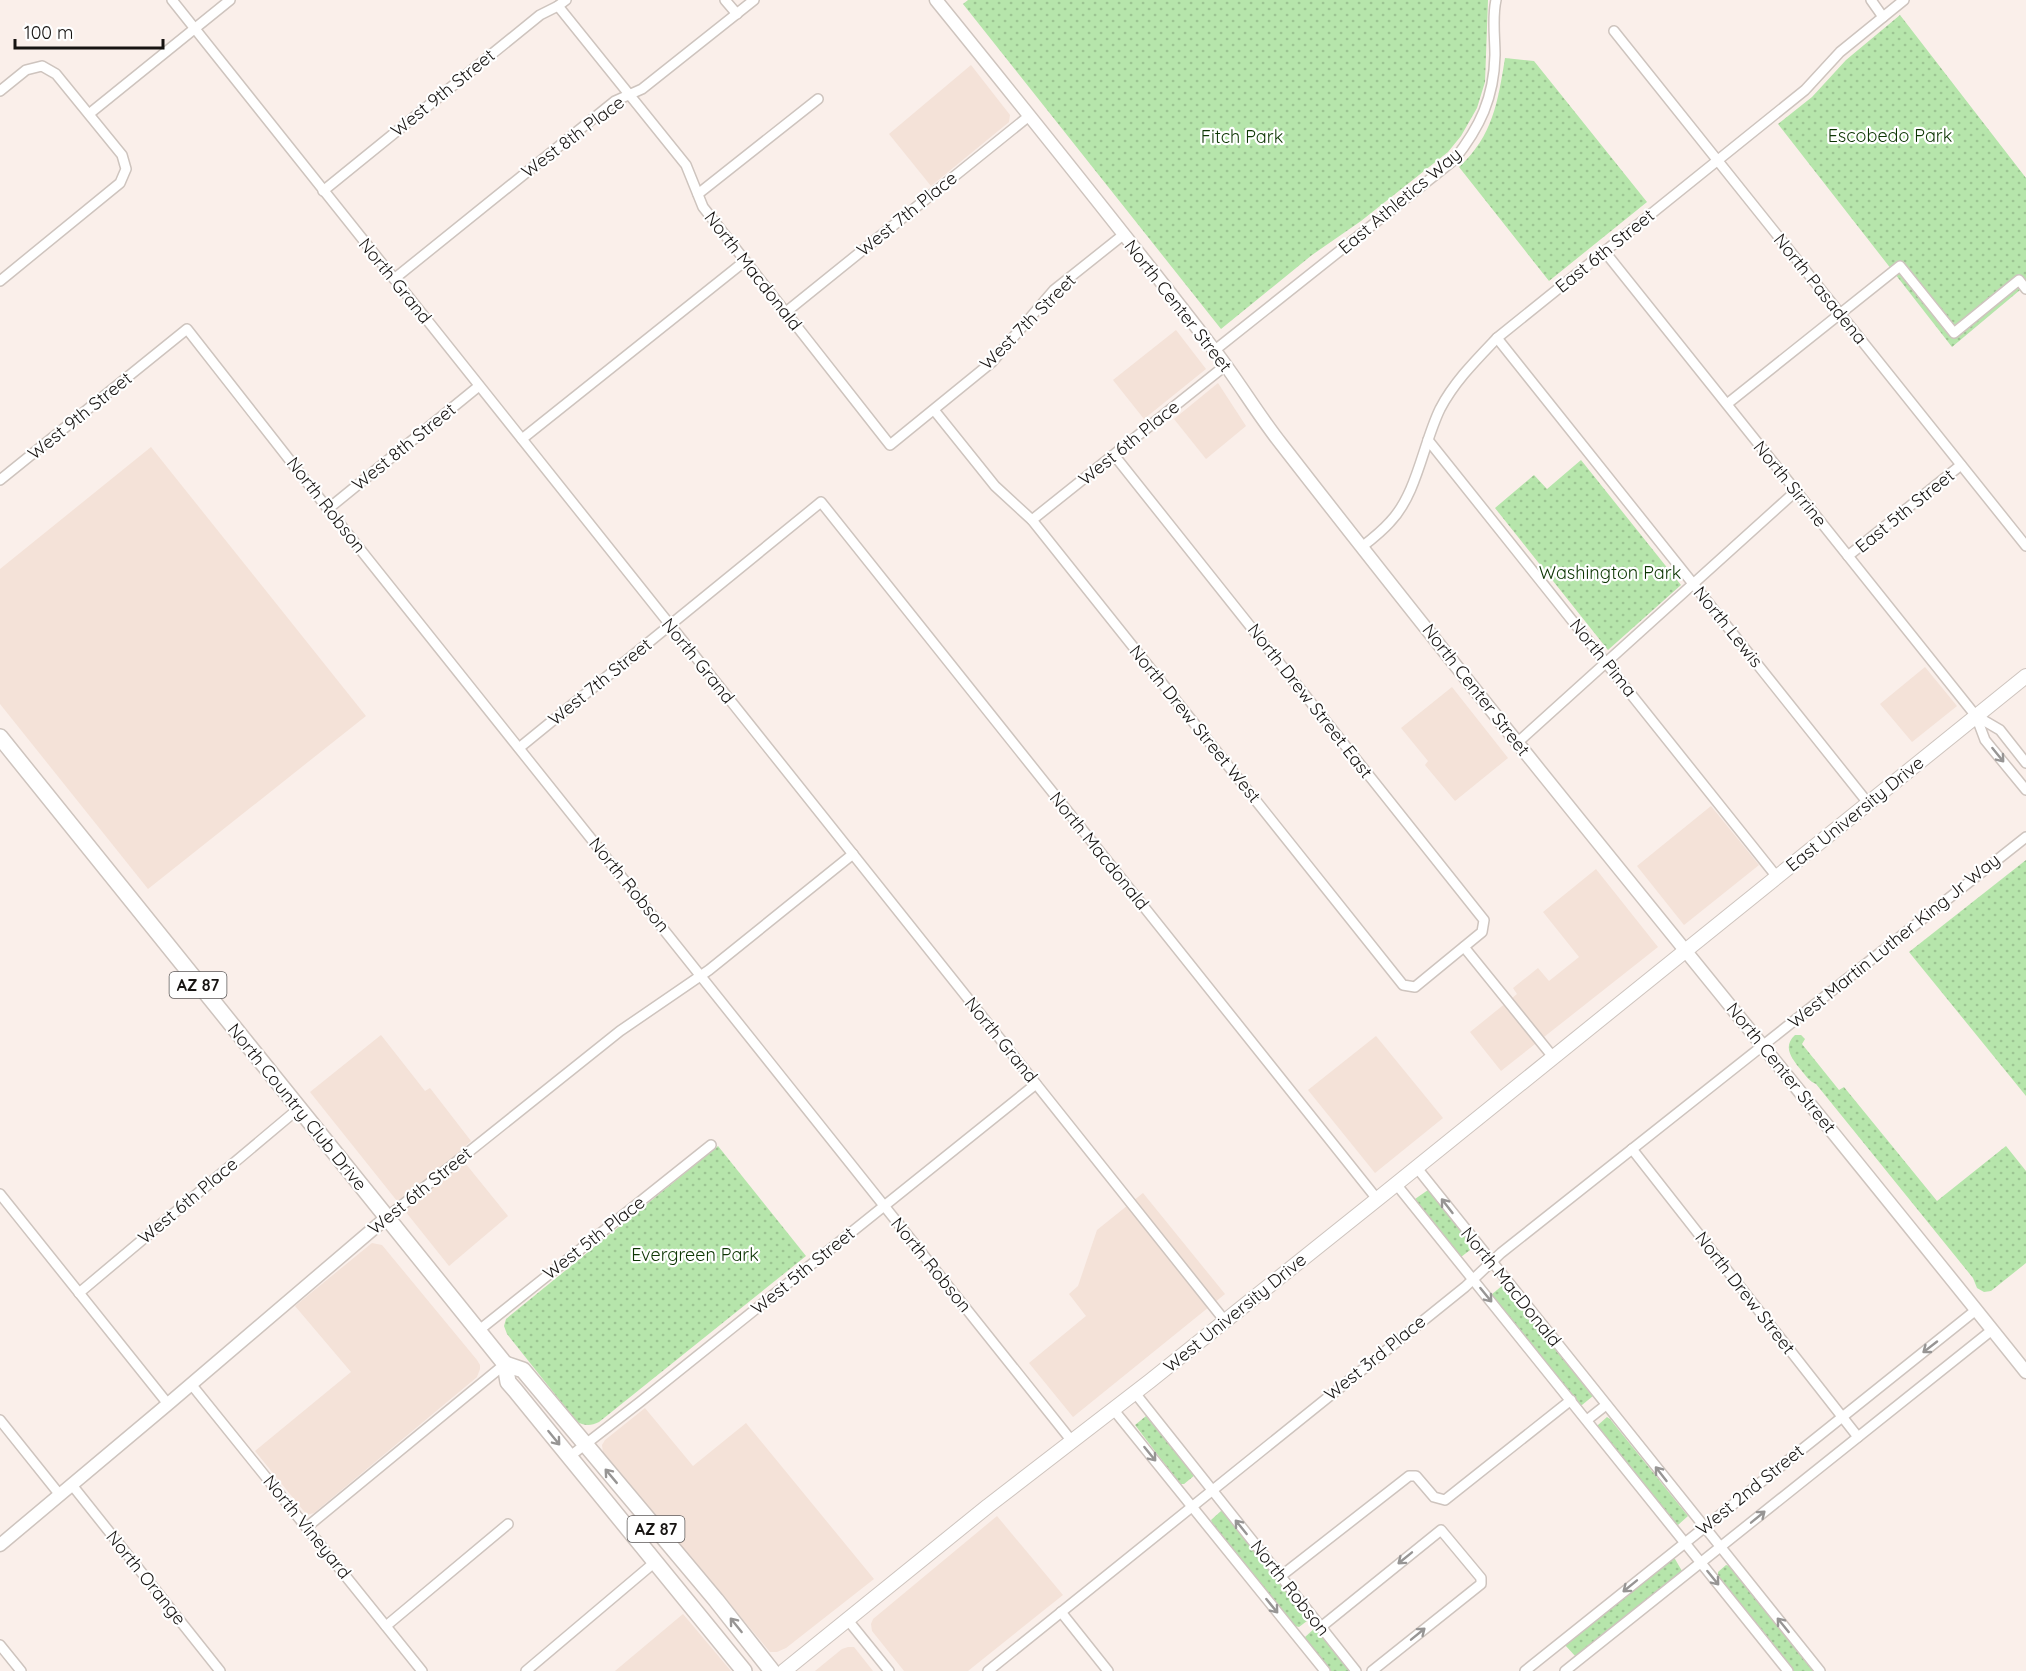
<svg xmlns="http://www.w3.org/2000/svg" width="2026" height="1671" font-family="Quicksand,sans-serif">
<style>
.built{fill:#f4e2d8}
.park{fill:url(#park-dots)}
.lines{fill:none;stroke-linecap:round;stroke-linejoin:round}
.minor-casing{stroke:#cec4be;stroke-width:12}
.tertiary-casing{stroke:#cec4be;stroke-width:15}
.secondary-casing{stroke:#cec4be;stroke-width:16}
.primary-casing{stroke:#cec4be;stroke-width:18}
.minor{stroke:#fff;stroke-width:9}
.tertiary{stroke:#fff;stroke-width:12}
.secondary{stroke:#fff;stroke-width:14}
.primary{stroke:#fff;stroke-width:15}
.oneway{stroke:#979594}
.labels{text-anchor:middle;stroke-width:4.5;stroke-linejoin:round;paint-order:stroke}
.shield{fill:#fff;stroke:#5d5a59;stroke-width:1.5}
.shield-label{font-size:16px;font-weight:bold;fill:#171412}
.street-label{font-size:18px;fill:#171412;stroke:#fff}
.park-label{font-size:18px;fill:#0c3502;stroke:#fff}
</style>
<defs>
<pattern id="park-dots" width="8" height="8" patternUnits="userSpaceOnUse" patternTransform="scale(1.5)"><rect width="8" height="8" fill="#b6e5ab"/><path d="M2 2h.1M6 6h.1" fill="none" stroke="#9cc492" stroke-width="1.8" stroke-linecap="round"/></pattern>
</defs>
<rect width="100%" height="100%" fill="#faefea"/>
<g class="built">
<polygon points="971,65 1010,115 1009,122 931,186 889,134"/>
<polygon points="1176,330 1206,369 1144,419 1113,380"/>
<polygon points="1218,383 1246,426 1206,459 1174,419"/>
<polygon points="151,447 366,716 148,889 0,704 0,569"/>
<polygon points="1925,667 1957,706 1912,742 1880,704"/>
<polygon points="1452,687 1508,758 1455,801 1425,765 1428,761 1401,728"/>
<polygon points="1711,806 1759,865 1684,925 1637,866"/>
<polygon points="1596,869 1658,947 1501,1071 1470,1032 1517,994 1513,988 1538,968 1549,981 1579,957 1543,912"/>
<polygon points="381,1035 425,1091 430,1088 471,1141 457,1153 508,1216 449,1266 310,1092"/>
<polygon points="1376,1036 1443,1118 1375,1173 1308,1090"/>
<polygon points="1143,1193 1225,1294 1073,1417 1029,1363 1086,1316 1069,1294 1078,1286 1097,1230"/>
<polygon points="372,1243 382,1245 477,1360 480,1365 480,1369 477,1377 314,1513 307,1515 255,1451 351,1372 295,1306"/>
<polygon points="645,1408 693,1466 746,1423 874,1579 786,1648 777,1652 770,1652 603,1453 602,1445 605,1440"/>
<polygon points="997,1516 1063,1595 968,1671 904,1671 872,1631 871,1624 873,1619"/>
<polygon points="683,1614 731,1671 615,1671"/>
<polygon points="848,1647 854,1647 873,1671 815,1671 842,1649"/>
</g>
<g class="park">
<polygon points="968,0 1488,0 1485,82 1477,108 1461,136 1448,152 1361,221 1312,255 1221,329 963,4"/>
<polygon points="1900,15 2026,178 2026,285 1952,347 1778,124 1812,97 1846,60"/>
<path d="M1505,58L1534,61L1647,202L1549,281L1459,167C1493,136 1498,101 1505,58Z"/>
<polygon points="1581,460 1681,585 1608,650 1495,508 1534,475 1547,489"/>
<polygon points="2026,860 2026,1096 1909,952"/>
<path d="M1795,1035H1801L1805,1039L1802,1044L1839,1090L1844,1087L1937,1201L2006,1146L2026,1171V1263L1991,1291L1984,1292L1977,1288L1973,1278L1816,1084C1809,1081 1806,1076 1801,1070C1792,1059 1782,1047 1795,1035Z"/>
<path d="M718,1146L806,1256L599,1422C591,1426 585,1426 577,1422L507,1334L504,1326L506,1319Z"/>
<polygon points="1428,1190 1474,1247 1461,1257 1415,1199"/>
<polygon points="1503,1285 1593,1396 1582,1405 1578,1405 1491,1295"/>
<polygon points="1146,1416 1195,1475 1184,1484 1180,1484 1135,1425"/>
<polygon points="1607,1417 1610,1419 1688,1516 1678,1525 1674,1523 1598,1428 1598,1425"/>
<polygon points="1221,1511 1225,1512 1307,1617 1307,1621 1299,1627 1295,1626 1213,1525 1211,1520"/>
<polygon points="1671,1559 1675,1559 1682,1571 1576,1657 1565,1645"/>
<polygon points="1726,1565 1730,1566 1813,1671 1793,1671 1718,1576 1718,1572"/>
<polygon points="1315,1628 1318,1630 1351,1671 1331,1671 1306,1639 1305,1637"/>
</g>
<g class="lines">
<defs>
<g id="minor">
<polyline points="172,0 1225,1321"/>
<polyline points="725,0 737,14"/>
<polyline points="1871,0 1883,17"/>
<polyline points="558,6 686,165 703,207 890,445 992,362 1054,290 1123,235"/>
<polyline points="1614,31 2026,546"/>
<polyline points="0,91 26,70 42,66 56,74 122,155 126,169 120,183 0,281"/>
<polyline points="89,114 230,0"/>
<polyline points="323,191 540,15 558,6 566,0"/>
<polyline points="698,194 818,99"/>
<polyline points="1605,252 1976,716 1985,740 2026,790"/>
<polyline points="394,279 615,101 642,89 754,0"/>
<polyline points="786,312 1029,116"/>
<polyline points="1497,338 1868,803"/>
<path d="M1215,350L1454,160C1480,127 1494,98 1495,55C1495,38 1492,17 1496,0"/>
<polyline points="1727,404 1900,266 1954,333 2019,280 2026,289"/>
<polyline points="934,410 995,486 1032,520 1403,985 1415,987 1482,932 1484,920 1114,455"/>
<polyline points="522,439 745,261"/>
<polyline points="1428,440 1777,877"/>
<polyline points="0,480 187,329 328,509 1071,1440"/>
<polyline points="328,509 479,386"/>
<polyline points="1032,520 1226,365"/>
<path d="M1363,546C1372,539 1382,531 1390,522C1417,494 1423,444 1440,409C1454,382 1476,360 1497,338L1805,90L1840,52L1904,0"/>
<polyline points="1848,556 1961,465"/>
<polyline points="1976,716 2000,730 2026,763"/>
<polyline points="1518,742 1796,491"/>
<polyline points="519,748 821,502 1377,1199"/>
<polyline points="1464,947 1553,1057"/>
<polyline points="1632,1149 1858,1437"/>
<polyline points="1417,1168 1820,1671"/>
<polyline points="1396,1184 1788,1671"/>
<polyline points="0,1194 168,1404"/>
<polyline points="386,1218 620,1031 709,970 853,854"/>
<polyline points="79,1293 298,1109"/>
<polyline points="478,1331 711,1145"/>
<polyline points="191,1384 422,1671"/>
<polyline points="1135,1393 1356,1671"/>
<polyline points="1113,1409 1325,1671"/>
<polyline points="0,1420 60,1495"/>
<polyline points="1587,1420 1606,1405"/>
<polyline points="569,1457 640,1402 1036,1084"/>
<polyline points="72,1485 220,1671"/>
<polyline points="307,1527 505,1364"/>
<polyline points="1281,1576 1409,1476 1416,1476 1434,1497 1445,1500 1571,1400"/>
<polyline points="1061,1612 1108,1671"/>
<polyline points="847,1619 889,1671"/>
<polyline points="386,1626 508,1524"/>
<polyline points="1321,1627 1441,1530 1481,1578 1481,1584 1372,1671"/>
<polyline points="0,1645 21,1671"/>
<polyline points="526,1671 655,1562"/>
<polyline points="988,1671 1465,1287 1501,1253 2026,837"/>
<polyline points="1525,1671 1976,1310"/>
<polyline points="1565,1671 1992,1330"/>
</g>
<g id="tertiary">
<path d="M936,0C1030,116 1124,233 1215,351C1239,382 1258,415 1282,445C1525,758 1778,1062 2026,1372"/>
<polyline points="0,1545 168,1404 386,1218"/>
</g>
<polyline id="secondary" points="784,1671 988,1506 1150,1381 1385,1193 2026,676"/>
<g id="primary">
<polyline points="0,737 505,1364 508,1382 515,1390 744,1671"/>
<polyline points="505,1364 523,1370 716,1600 772,1671"/>
</g>
</defs>
<use href="#minor" class="minor-casing"/>
<use href="#tertiary" class="tertiary-casing"/>
<use href="#secondary" class="secondary-casing"/>
<use href="#primary" class="primary-casing"/>
<use href="#minor" class="minor"/>
<use href="#tertiary" class="tertiary"/>
<use href="#secondary" class="secondary"/>
<use href="#primary" class="primary"/>
</g>
<defs><path id="oneway-shaft" d="M-6 0H5M1.5-3L5.5 0L1.5 3" fill="none" stroke-width="1.6" stroke-linecap="round" stroke-linejoin="round" transform="scale(1.5)"/></defs>
<g class="oneway">
<use href="#oneway-shaft" transform="translate(1998 755) rotate(51)"/>
<use href="#oneway-shaft" transform="translate(1447 1206) rotate(-128)"/>
<use href="#oneway-shaft" transform="translate(1486 1295) rotate(51)"/>
<use href="#oneway-shaft" transform="translate(1930 1347) rotate(142)"/>
<use href="#oneway-shaft" transform="translate(554 1438) rotate(51)"/>
<use href="#oneway-shaft" transform="translate(1150 1454) rotate(51)"/>
<use href="#oneway-shaft" transform="translate(1661 1474) rotate(-128)"/>
<use href="#oneway-shaft" transform="translate(611 1476) rotate(-130)"/>
<use href="#oneway-shaft" transform="translate(1758 1517) rotate(-39)"/>
<use href="#oneway-shaft" transform="translate(1241 1527) rotate(-129)"/>
<use href="#oneway-shaft" transform="translate(1405 1558) rotate(141)"/>
<use href="#oneway-shaft" transform="translate(1713 1578) rotate(51)"/>
<use href="#oneway-shaft" transform="translate(1630 1586) rotate(141)"/>
<use href="#oneway-shaft" transform="translate(1272 1606) rotate(51)"/>
<use href="#oneway-shaft" transform="translate(736 1625) rotate(-129)"/>
<use href="#oneway-shaft" transform="translate(1783 1625) rotate(-129)"/>
<use href="#oneway-shaft" transform="translate(1418 1634) rotate(-39)"/>
</g>
<g class="labels">
<g class="shield">
<rect x="169.5" y="972" width="57" height="26" rx="4.5"/>
<rect x="627.5" y="1516" width="57" height="26" rx="4.5"/>
</g>
<g class="shield-label">
<text x="198" y="991">AZ 87</text>
<text x="656" y="1535">AZ 87</text>
</g>
<g class="street-label">
<text transform="translate(443 93) rotate(-39)" y="6">West 9th Street</text>
<text transform="translate(573 137) rotate(-37)" y="6">West 8th Place</text>
<text transform="translate(1400 201) rotate(-40)" y="6">East Athletics Way</text>
<text transform="translate(907 214) rotate(-39)" y="6">West 7th Place</text>
<text transform="translate(1605 251) rotate(-39)" y="6">East 6th Street</text>
<text transform="translate(753 271) rotate(52)" y="6">North Macdonald</text>
<text transform="translate(395 281) rotate(51)" y="6">North Grand</text>
<text transform="translate(1820 289) rotate(51)" y="6">North Pasadena</text>
<text transform="translate(1178 306) rotate(52)" y="6">North Center Street</text>
<text transform="translate(1028 322) rotate(-45)" y="6">West 7th Street</text>
<text transform="translate(80 416) rotate(-39)" y="6">West 9th Street</text>
<text transform="translate(1129 443) rotate(-39)" y="6">West 6th Place</text>
<text transform="translate(404 447) rotate(-39)" y="6">West 8th Street</text>
<text transform="translate(1790 484) rotate(51)" y="6">North Sirrine</text>
<text transform="translate(326 505) rotate(52)" y="6">North Robson</text>
<text transform="translate(1905 511) rotate(-39)" y="6">East 5th Street</text>
<text transform="translate(1728 627) rotate(51)" y="6">North Lewis</text>
<text transform="translate(1603 658) rotate(51)" y="6">North Pima</text>
<text transform="translate(698 661) rotate(51)" y="6">North Grand</text>
<text transform="translate(600 682) rotate(-39)" y="6">West 7th Street</text>
<text transform="translate(1476 690) rotate(52)" y="6">North Center Street</text>
<text transform="translate(1310 701) rotate(52)" y="6">North Drew Street East</text>
<text transform="translate(1195 724) rotate(51)" y="6">North Drew Street West</text>
<text transform="translate(1855 814) rotate(-39)" y="6">East University Drive</text>
<text transform="translate(1099 851) rotate(51)" y="6">North Macdonald</text>
<text transform="translate(629 885) rotate(51)" y="6">North Robson</text>
<text transform="translate(1894 941) rotate(-39)" y="6">West Martin Luther King Jr Way</text>
<text transform="translate(1001 1040) rotate(51)" y="6">North Grand</text>
<text transform="translate(1781 1068) rotate(51)" y="6">North Center Street</text>
<text transform="translate(297 1107) rotate(51)" y="6">North Country Club Drive</text>
<text transform="translate(420 1191) rotate(-39)" y="6">West 6th Street</text>
<text transform="translate(188 1201) rotate(-40)" y="6">West 6th Place</text>
<text transform="translate(594 1238) rotate(-38)" y="6">West 5th Place</text>
<text transform="translate(931 1265) rotate(51)" y="6">North Robson</text>
<text transform="translate(803 1271) rotate(-39)" y="6">West 5th Street</text>
<text transform="translate(1511 1287) rotate(51)" y="6">North MacDonald</text>
<text transform="translate(1745 1293) rotate(52)" y="6">North Drew Street</text>
<text transform="translate(1235 1313) rotate(-39)" y="6">West University Drive</text>
<text transform="translate(1375 1358) rotate(-39)" y="6">West 3rd Place</text>
<text transform="translate(1750 1490) rotate(-39)" y="6">West 2nd Street</text>
<text transform="translate(307 1527) rotate(51)" y="6">North Vineyard</text>
<text transform="translate(146 1578) rotate(51)" y="6">North Orange</text>
<text transform="translate(1290 1588) rotate(52)" y="6">North Robson</text>
</g>
<g class="park-label">
<text x="1890" y="142">Escobedo Park</text>
<text x="1242" y="143">Fitch Park</text>
<text x="1610" y="579">Washington Park</text>
<text x="695" y="1261">Evergreen Park</text>
</g>
</g>
<path d="M15 39v9h148v-9" fill="none" stroke="#171412" stroke-width="3"/>
<text x="24" y="39" font-size="18" fill="#171412" stroke="#ffffff" stroke-width="4.5" paint-order="stroke">100 m</text>
</svg>
